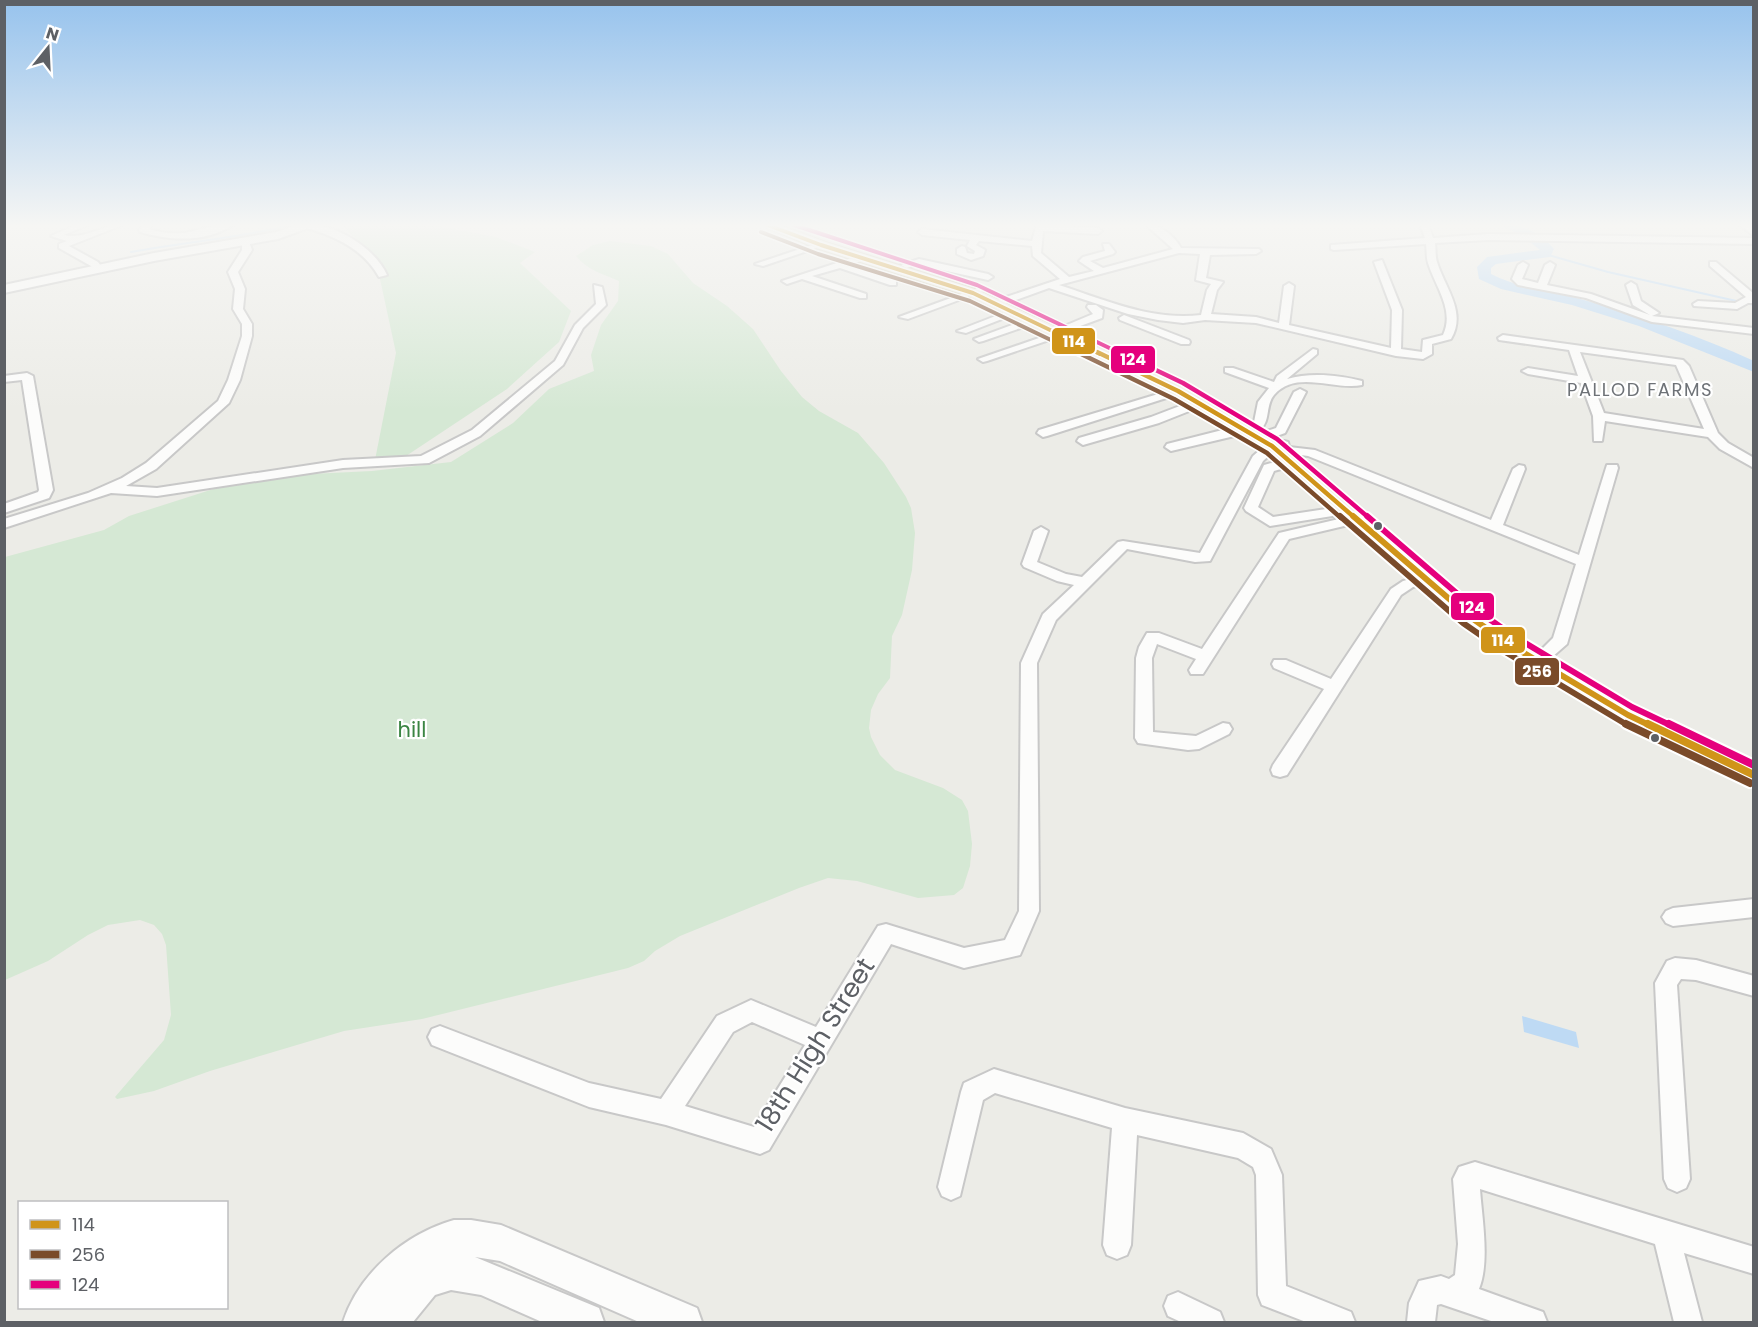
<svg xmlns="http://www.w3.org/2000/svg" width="1758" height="1327" font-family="Poppins,sans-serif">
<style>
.green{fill:#d5e8d4}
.water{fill:#bedaf4}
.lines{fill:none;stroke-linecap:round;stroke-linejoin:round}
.stream{stroke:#bedaf4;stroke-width:2}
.river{fill:#bedaf4;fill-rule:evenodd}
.street-casing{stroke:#c8c8c8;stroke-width:4}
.secondary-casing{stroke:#c8c8c8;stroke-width:4}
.primary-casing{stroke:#d2cdb7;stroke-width:2}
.street{fill:#fcfcfb;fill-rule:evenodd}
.secondary{fill:#fcfcfb;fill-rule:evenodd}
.primary{fill:#f2f1e9;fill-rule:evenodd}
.bus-1-far3-casing{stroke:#fff;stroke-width:7}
.bus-1-far2-casing{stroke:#fff;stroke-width:8}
.bus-1-far1-casing{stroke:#fff;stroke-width:10}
.bus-1-casing{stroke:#fff;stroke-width:12}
.bus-2-far3-casing{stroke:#fff;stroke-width:7}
.bus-2-far2-casing{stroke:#fff;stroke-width:8}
.bus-2-far1-casing{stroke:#fff;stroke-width:10}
.bus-2-casing{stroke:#fff;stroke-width:12}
.bus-3-far3-casing{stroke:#fff;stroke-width:7}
.bus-3-far2-casing{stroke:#fff;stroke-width:8}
.bus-3-far1-casing{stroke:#fff;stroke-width:10}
.bus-3-casing{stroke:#fff;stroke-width:12}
.bus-1-far3{stroke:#d09419;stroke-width:4}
.bus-1-far2{stroke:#d09419;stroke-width:4.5}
.bus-1-far1{stroke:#d09419;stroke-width:6}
.bus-1{stroke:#d09419;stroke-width:8}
.bus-2-far3{stroke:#7a4b2a;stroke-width:4}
.bus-2-far2{stroke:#7a4b2a;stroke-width:4.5}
.bus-2-far1{stroke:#7a4b2a;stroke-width:6}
.bus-2{stroke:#7a4b2a;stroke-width:8}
.bus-3-far3{stroke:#e5007d;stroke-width:4}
.bus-3-far2{stroke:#e5007d;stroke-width:4.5}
.bus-3-far1{stroke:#e5007d;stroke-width:6}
.bus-3{stroke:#e5007d;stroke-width:8}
.bus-dot{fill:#5d6065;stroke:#fff;stroke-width:2}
.labels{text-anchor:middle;stroke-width:4.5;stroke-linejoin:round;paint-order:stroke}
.far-neighbourhood-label{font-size:18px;letter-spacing:1.5px;fill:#6e7277;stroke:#fff}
.park-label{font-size:21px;fill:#3b8543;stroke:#fff}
.near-street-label{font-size:26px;fill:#5d6065;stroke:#fff}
.line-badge{stroke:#fff;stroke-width:2}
.badge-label{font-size:16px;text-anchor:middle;font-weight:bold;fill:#fff}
</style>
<rect width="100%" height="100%" fill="#ecece7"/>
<g class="green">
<polygon points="342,224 428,224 496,237 535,252 520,263 571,311 559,342 507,389 406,456 375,460 396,353 377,265"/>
<path d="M610,241L651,246L668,254L693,283L727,306L753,329L781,371L802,397L819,411L858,433L884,463L906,497L911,508L915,533L912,570L902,615L892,636L890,678L878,694L871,710L869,728L871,737L880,755L895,770L943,788L962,800L968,811L972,844L970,866L963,888L954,895L918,898L857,881L828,878L799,888L680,936L655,951L644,961L628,968L422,1019L344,1031L210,1071L154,1091L117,1099L115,1097L164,1040L171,1015L166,945L162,934L154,925L140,920L108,925L88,935L48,961L5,980V557L104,530L129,516L251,477L372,471L451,462L513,423L549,389L594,371L591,355L601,325L618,301L619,281C603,274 587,270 576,256L593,245Z"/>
</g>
<polygon class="water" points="1522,1016 1576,1032 1579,1048 1524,1032"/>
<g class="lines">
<g class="stream">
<path d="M131,252C187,242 243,237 298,224"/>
<polyline points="1545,254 1608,272 1754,305"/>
</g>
<path class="river" d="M1498,224C1520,224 1539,231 1554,249L1550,257L1496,264L1491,268V274C1520,289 1553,291 1584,300C1642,316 1699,336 1754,361V372L1639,326L1572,305L1501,289L1479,279L1477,267L1487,257L1540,250L1521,235Z"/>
<defs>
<g id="street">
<path d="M78,224H90L64,235C85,240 104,224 125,224L69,246L98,262L103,269L101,271H95L91,266L59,248V244L67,241L51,236Z"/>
<path d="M144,224H153L149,229C188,241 200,224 234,224C207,243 170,241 140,232L139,230Z"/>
<path d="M306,224C336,224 375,248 387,275L379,277C364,250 336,236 306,228Z"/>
<path d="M1037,224L1098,228L1102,231L1098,234L1043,231L1041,253L1069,277L1094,271L1079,261L1083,257L1105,251L1103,244H1109L1115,252L1113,254L1090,261L1103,268L1173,249L1145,224C1159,224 1174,235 1181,248L1259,249L1261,251L1256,254L1210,255L1206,278L1223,282L1217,290L1211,314L1256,317L1279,323L1284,286L1289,283L1294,286L1289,325L1391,348L1392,310L1374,262L1382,260L1402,310L1401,349L1422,352L1423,340L1443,335C1455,310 1435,286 1428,263C1426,256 1427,250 1426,244L1334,250L1331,249V245L1425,238L1420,224H1428L1433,238L1488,234L1754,238V244L1488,240L1435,243C1436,250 1435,256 1437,262C1445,288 1467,312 1451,339L1432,344V354L1423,359L1396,356L1256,323L1205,320L1183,323L1158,320L1128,314L1049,288L1002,305H994V301L1060,279L1033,256L1032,246L979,241L976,245L985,250L983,256L971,260L957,254V249L962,246L965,247L967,253L974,254L975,251L967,246L970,240L922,235L918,232L922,229L1032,241ZM1179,253L1200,254L1196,280L1211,284L1207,290L1201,315C1152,321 1105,300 1059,285Z"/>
<polygon points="1738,224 1748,224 1754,229 1754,236"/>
<polygon points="242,239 248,239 252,250 238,272 245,289 243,309 252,324 252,336 240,380 229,403 156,469 126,486 157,488 343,460 421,456 472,430 555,361 575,325 596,304 594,285 602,287 606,305 583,328 563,365 480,436 429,463 343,468 157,496 111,493 4,528 4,519 88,493 122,478 146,463 218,401 228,380 242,336 242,324 233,309 235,289 228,272 242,250"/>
<polygon points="818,243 825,245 763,266 755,264"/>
<polygon points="861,255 864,256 864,260 849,265 896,281 896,285 890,285 840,268 812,276 866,294 866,298 860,298 802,279 787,284 782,281"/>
<polygon points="919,259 988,274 993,277 988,280 919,265 906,268 901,265"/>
<polygon points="1523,262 1528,265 1522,279 1538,283 1545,265 1550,262 1555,265 1547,285 1591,294 1650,315 1633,305 1626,285 1631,282 1636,285 1641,301 1659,313 1652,316 1754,328 1754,334 1652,322 1586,298 1518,285 1512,279 1518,265"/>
<polygon points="1710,262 1716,262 1754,294 1754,303 1748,303 1737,309 1694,306 1693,304 1698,301 1735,303 1746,297 1710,266"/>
<polygon points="978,288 986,290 908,319 899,317"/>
<polygon points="1088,305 1096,305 1103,310 1102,318 1064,332 1064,335 987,361 983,362 978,359 1062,330 1062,327 1093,314 1087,307"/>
<polygon points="1011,310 1020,312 966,333 957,331"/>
<polygon points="1124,315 1189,340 1190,342 1189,344 1181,344 1120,320 1119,318"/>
<polygon points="1034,317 1038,318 1038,322 983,341 979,342 974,339"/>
<path d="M1503,335L1683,360L1689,366L1718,433L1728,443L1754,458V468L1720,449L1708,437L1605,421L1602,441H1594L1593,416L1581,383L1528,374L1522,371L1528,368L1578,376L1569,350L1499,340L1498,338ZM1580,352L1676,365L1704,429L1604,413Z"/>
<path d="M1313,349L1317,350V354L1287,379C1310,372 1339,375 1362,381V385C1335,391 1296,369 1274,395C1265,406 1271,420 1260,430L1171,451L1165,447L1167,444L1254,422L1258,402L1269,388L1225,372V368H1233L1274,382L1277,376Z"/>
<polygon points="27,373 33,376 53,490 49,498 4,513 4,504 38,492 39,490 22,380 4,382 4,376"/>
<polygon points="1178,388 1182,389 1182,393 1047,436 1043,437 1037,433 1039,430"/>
<polygon points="1300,389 1306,392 1285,433 1263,441 1255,441 1253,438 1255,435 1276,428 1294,392"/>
<polygon points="1198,399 1204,403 1202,406 1159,423 1083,445 1077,441 1079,438 1151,417"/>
<path d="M1284,441L1288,442L1289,447L1315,450L1491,520L1513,469L1519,465L1524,466L1525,469L1503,525L1579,555L1606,468L1607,465H1617L1618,468L1567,644L1551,658H1539L1537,654L1553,638L1576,564L1308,456L1287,453L1286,448L1276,449L1263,461L1210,561L1195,562L1127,549L1056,620L1037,663L1039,911L1020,955L964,968L891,944L769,1150L760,1154L666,1125L589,1107L432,1045L428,1037L432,1029L440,1026L589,1083L661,1099L717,1016L751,1000L816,1027L878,926L886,924L964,948L1005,940L1019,911L1021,663L1043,614L1074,585L1057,581L1024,567L1022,564L1034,531L1041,527L1048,531L1037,562L1066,574L1082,577L1118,542L1123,541L1200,553L1253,456L1268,443ZM752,1022L805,1045L754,1127L685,1106L733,1032Z"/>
<polygon points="1290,458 1296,462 1295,465 1274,471 1258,507 1273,517 1346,506 1353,510 1351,513 1270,526 1246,511 1244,508 1264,465"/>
<polygon points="1356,515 1363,519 1361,522 1289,539 1203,674 1191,674 1189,670 1196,659 1157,644 1152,658 1153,732 1196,736 1223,723 1229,724 1232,729 1229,734 1199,749 1188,750 1138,743 1135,738 1136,658 1139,647 1147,633 1159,633 1202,649 1279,533"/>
<polygon points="1429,574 1434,576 1436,579 1434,582 1413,587 1401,595 1287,775 1280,777 1273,775 1271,770 1273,765 1324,689 1274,668 1272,664 1274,660 1286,660 1331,679 1391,589 1403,581"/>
<polygon points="1754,899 1754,917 1673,926 1666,923 1662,917 1666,911 1673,908"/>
<polygon points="1675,958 1696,960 1754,976 1754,996 1696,980 1681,979 1677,985 1690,1179 1686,1188 1677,1192 1668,1188 1664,1179 1655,983 1667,961"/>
<polygon points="994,1069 1125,1108 1243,1133 1271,1149 1282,1175 1286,1286 1351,1312 1355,1322 1306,1322 1262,1305 1258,1295 1256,1175 1253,1167 1238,1158 1137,1135 1131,1245 1127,1255 1117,1259 1107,1255 1103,1245 1112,1128 995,1093 983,1100 960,1196 951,1200 942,1196 938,1187 961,1092 964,1083"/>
<path d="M1475,1162L1754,1247V1274L1684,1253L1702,1322H1674L1655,1244L1480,1189C1482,1218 1490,1262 1479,1289L1543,1312L1547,1322H1494L1441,1304L1437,1305L1435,1322H1407L1409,1303L1419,1281L1441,1276L1449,1279L1455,1275L1458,1244L1453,1179L1459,1167Z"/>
<polygon points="1178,1292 1220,1312 1224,1322 1181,1322 1168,1316 1164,1306 1168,1296"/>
</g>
<g id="secondary">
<polygon points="300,224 319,224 278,239 154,261 4,293 4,285 154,253 276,232"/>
<path d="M454,1220H471L501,1225L697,1308L702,1322H639L500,1261L475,1257L599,1308L604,1322H542L481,1295L451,1290L435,1295L413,1322H343C359,1273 405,1234 454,1220Z"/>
</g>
<polygon id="primary" points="758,224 777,224 826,242 978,290 1184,387 1279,442 1478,610 1516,637 1638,708 1754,762 1754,786 1618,722 1498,649 1460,622 1265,450 1172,395 968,296 816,248"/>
</defs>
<use href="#street" class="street-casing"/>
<use href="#secondary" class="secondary-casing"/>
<use href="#primary" class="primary-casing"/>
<use href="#street" class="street"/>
<use href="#secondary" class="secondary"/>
<use href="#primary" class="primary"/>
<defs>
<polyline id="bus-1-far3" points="765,224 821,245 973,293 1100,354"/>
<polyline id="bus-1-far2" points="1097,352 1178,391 1272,446 1355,518"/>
<polyline id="bus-1-far1" points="1353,516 1469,616 1507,643 1628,715 1651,726"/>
<polyline id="bus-1" points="1648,724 1754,775"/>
<polyline id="bus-2-far3" points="761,232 818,254 970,301 1080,354"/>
<polyline id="bus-2-far2" points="1077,352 1174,399 1267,453 1341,518"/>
<polyline id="bus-2-far1" points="1340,516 1463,623 1502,650 1629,726"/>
<polyline id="bus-2" points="1626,724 1750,783"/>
<polyline id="bus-3-far3" points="791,224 977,285 1122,354"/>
<polyline id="bus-3-far2" points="1118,352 1183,383 1277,439 1369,518"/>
<polyline id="bus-3-far1" points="1367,516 1475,609 1512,635 1632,707 1672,726"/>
<polyline id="bus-3" points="1669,724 1754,765"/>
</defs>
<use href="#bus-1-far3" class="bus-1-far3-casing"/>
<use href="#bus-1-far2" class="bus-1-far2-casing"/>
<use href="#bus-1-far1" class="bus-1-far1-casing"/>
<use href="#bus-1" class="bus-1-casing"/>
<use href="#bus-2-far3" class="bus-2-far3-casing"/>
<use href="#bus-2-far2" class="bus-2-far2-casing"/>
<use href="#bus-2-far1" class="bus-2-far1-casing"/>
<use href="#bus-2" class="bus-2-casing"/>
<use href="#bus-3-far3" class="bus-3-far3-casing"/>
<use href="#bus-3-far2" class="bus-3-far2-casing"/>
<use href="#bus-3-far1" class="bus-3-far1-casing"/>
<use href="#bus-3" class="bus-3-casing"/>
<use href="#bus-1-far3" class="bus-1-far3"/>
<use href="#bus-1-far2" class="bus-1-far2"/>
<use href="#bus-1-far1" class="bus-1-far1"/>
<use href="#bus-1" class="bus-1"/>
<use href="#bus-2-far3" class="bus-2-far3"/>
<use href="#bus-2-far2" class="bus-2-far2"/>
<use href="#bus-2-far1" class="bus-2-far1"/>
<use href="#bus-2" class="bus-2"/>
<use href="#bus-3-far3" class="bus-3-far3"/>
<use href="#bus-3-far2" class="bus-3-far2"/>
<use href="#bus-3-far1" class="bus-3-far1"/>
<use href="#bus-3" class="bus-3"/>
</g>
<linearGradient id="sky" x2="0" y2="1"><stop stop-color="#97c3ed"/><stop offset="0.55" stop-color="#f6f6f4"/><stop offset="1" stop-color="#f6f6f4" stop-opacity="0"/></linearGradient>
<rect width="1758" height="410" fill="url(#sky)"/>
<g class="bus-dot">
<circle cx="1378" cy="526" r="5"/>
<circle cx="1655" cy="738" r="5"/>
</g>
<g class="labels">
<g class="far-neighbourhood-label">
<text x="1640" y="396">PALLOD FARMS</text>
</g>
<g class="park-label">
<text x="412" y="737">hill</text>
</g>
<g class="near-street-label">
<text transform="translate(815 1045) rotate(-58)" y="9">18th High Street</text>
</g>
</g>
<g class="line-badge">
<rect x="1051" y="327" width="45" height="28" rx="6" fill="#d09419"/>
<rect x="1110" y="345" width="46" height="29" rx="6" fill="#e5007d"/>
<rect x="1450" y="592" width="45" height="29" rx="6" fill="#e5007d"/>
<rect x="1480" y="626" width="46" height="28" rx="6" fill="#d09419"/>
<rect x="1514" y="657" width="46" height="29" rx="6" fill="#7a4b2a"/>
</g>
<g class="badge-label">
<text x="1074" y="347">114</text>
<text x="1133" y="365">124</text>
<text x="1472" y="613">124</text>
<text x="1503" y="646">114</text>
<text x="1537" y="677">256</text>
</g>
<rect width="1758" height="1327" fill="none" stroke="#5d6065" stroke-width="12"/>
<rect x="18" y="1201" width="210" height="108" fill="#ffffff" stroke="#bebfc1" stroke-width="1.5"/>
<rect x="30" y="1220" width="30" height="9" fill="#d09419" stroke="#bebfc1" stroke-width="1.5"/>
<text x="72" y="1231" font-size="18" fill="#5d6065">114</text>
<rect x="30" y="1250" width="30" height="9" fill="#7a4b2a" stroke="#bebfc1" stroke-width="1.5"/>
<text x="72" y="1261" font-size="18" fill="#5d6065">256</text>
<rect x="30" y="1280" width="30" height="9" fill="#e5007d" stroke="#bebfc1" stroke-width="1.5"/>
<text x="72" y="1291" font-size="18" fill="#5d6065">124</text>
<g transform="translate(48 48) rotate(18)" stroke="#ffffff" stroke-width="4.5" paint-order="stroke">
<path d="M0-4.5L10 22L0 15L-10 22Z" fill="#5d6065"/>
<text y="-9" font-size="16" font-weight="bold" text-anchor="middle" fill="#5d6065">N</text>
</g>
</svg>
